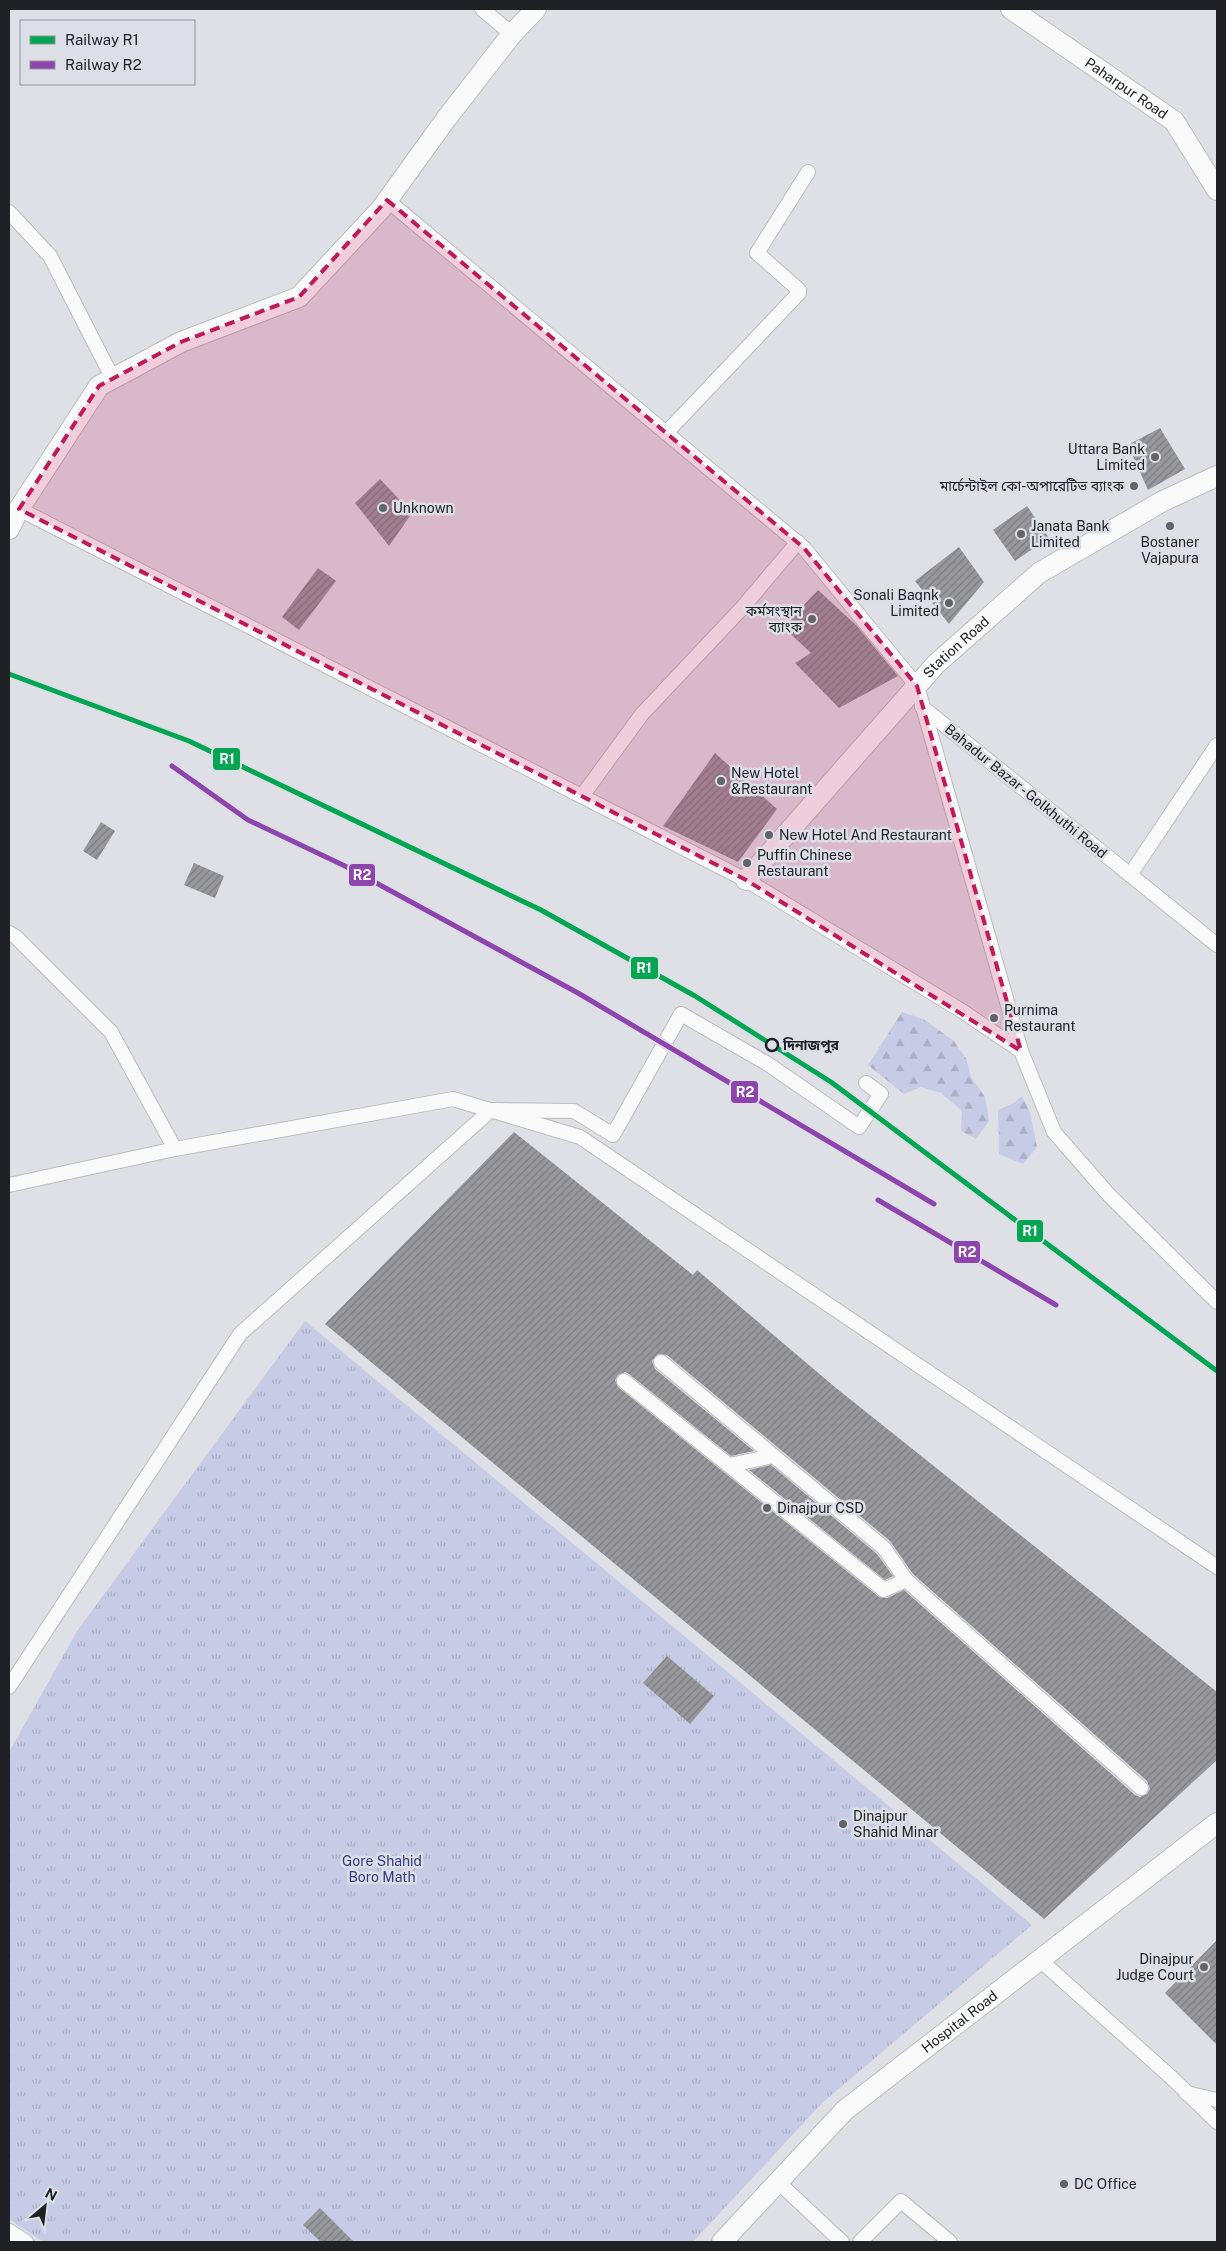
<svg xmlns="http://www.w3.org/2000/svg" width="1226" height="2251" font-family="'Public Sans','Noto Sans Bengali',sans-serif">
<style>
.forest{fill:url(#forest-firs)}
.park{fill:url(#park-tufts)}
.building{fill:url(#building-hatch);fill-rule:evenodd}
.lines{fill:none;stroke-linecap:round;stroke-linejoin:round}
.street-casing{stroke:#bbbcbf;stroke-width:16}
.secondary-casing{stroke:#bbbcbf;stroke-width:22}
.street{stroke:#fafafb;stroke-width:14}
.secondary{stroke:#fafafb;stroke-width:20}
.rail-1-casing{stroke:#dddfe7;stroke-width:9}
.rail-2-casing{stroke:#dddfe7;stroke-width:9}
.rail-1{stroke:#00a651;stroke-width:5}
.rail-2{stroke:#8e44ad;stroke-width:5}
.marked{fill:#c2185b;fill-opacity:0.2;stroke:#c2185b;stroke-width:4;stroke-dasharray:10 6;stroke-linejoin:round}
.poi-dot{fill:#636468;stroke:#dddfe7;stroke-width:2}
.stop-dot{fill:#dddfe7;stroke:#202124;stroke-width:2.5}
.labels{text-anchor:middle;stroke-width:5;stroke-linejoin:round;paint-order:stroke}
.street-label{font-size:14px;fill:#202124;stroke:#dddfe7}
.poi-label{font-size:14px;fill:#202124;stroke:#dddfe7;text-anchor:start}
.stop-label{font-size:14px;font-weight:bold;fill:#202124;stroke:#dddfe7;text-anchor:start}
.park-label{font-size:14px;fill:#323c84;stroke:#dddfe7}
.line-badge{stroke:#dddfe7;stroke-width:2}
.badge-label{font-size:14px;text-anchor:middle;font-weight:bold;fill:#fff}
</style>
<defs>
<pattern id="forest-firs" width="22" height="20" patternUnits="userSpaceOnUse" patternTransform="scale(1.25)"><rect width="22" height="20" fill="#c6cce5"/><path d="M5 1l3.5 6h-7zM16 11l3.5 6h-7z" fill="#aaafc4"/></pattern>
<pattern id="park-tufts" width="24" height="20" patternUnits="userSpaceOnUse" patternTransform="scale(1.25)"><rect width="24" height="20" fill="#c6cce5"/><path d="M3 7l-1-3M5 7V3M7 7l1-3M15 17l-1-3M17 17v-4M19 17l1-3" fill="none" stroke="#aaafc4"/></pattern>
<pattern id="building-hatch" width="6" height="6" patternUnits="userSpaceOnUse" patternTransform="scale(1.25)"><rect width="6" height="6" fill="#98989c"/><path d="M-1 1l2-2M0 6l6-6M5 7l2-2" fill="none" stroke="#7c7c7f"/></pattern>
</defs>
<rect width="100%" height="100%" fill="#dfe0e5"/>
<g class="forest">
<polygon points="902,1012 923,1019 953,1040 966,1058 971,1077 985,1097 989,1121 976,1139 961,1131 962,1111 941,1093 921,1087 904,1094 868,1065"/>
<polygon points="1022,1096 1030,1112 1037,1147 1023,1164 999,1154 998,1110 1014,1103"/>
</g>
<polygon class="park" points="305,1321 1032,1925 822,2103 693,2242 43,2242 9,2219 9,1752 77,1631"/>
<g class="building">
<polygon points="1160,428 1185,469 1148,490 1128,445"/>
<polygon points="380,479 412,513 389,546 355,503"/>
<polygon points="1027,506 1049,538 1015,561 993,530"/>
<polygon points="959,547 984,582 949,624 915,581"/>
<polygon points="318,568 336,581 299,630 282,617"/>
<polygon points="818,590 856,625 898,676 839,708 795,663 811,653 783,627"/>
<polygon points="715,753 777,809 738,862 663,826"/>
<polygon points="101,822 115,831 97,860 83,851"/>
<polygon points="194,863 224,876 215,898 184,885"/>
<path d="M514,1132L693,1275L697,1270L836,1388L1217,1692V1760L1044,1919L325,1324ZM658,1354L667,1355L890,1541L913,1574L1147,1781L1150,1789L1147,1794L1140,1797L1135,1795L904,1590L887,1598L879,1597L618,1387L615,1380L618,1375L625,1372L629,1374L731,1456L754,1451L655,1369L652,1361Z"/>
<polygon points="771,1465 877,1554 893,1576 885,1580 749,1470"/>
<polygon points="667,1656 714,1696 690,1724 643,1683"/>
<polygon points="1217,1940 1217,2045 1165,1993"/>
<polygon points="320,2208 354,2242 321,2242 303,2225"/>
</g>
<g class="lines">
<defs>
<g id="street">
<polyline points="482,9 512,34"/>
<polyline points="387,200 804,548 917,686 1021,1051"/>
<polyline points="9,212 50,256 113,379"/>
<polyline points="666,433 799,293 799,290 757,253 808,172"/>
<polyline points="19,509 746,880 962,1011 1021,1051 1054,1132 1109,1195 1217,1302"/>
<polyline points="922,707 1217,945"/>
<polyline points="582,796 642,714 742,608 798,542"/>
<polyline points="1130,875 1217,745"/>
<polyline points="9,933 16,937 111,1032 175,1149"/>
<polyline points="9,1185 175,1149 453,1099 580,1137 1217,1567"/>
<polyline points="661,1362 884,1548 906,1580 1141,1788"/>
<polyline points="624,1381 884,1590 906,1580"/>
<polyline points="729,1465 774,1456"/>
<polyline points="9,1687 240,1334 491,1110 574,1111 613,1135 681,1014 768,1064 859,1127 881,1094 866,1083"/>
<polyline points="1040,1960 1172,2078 1217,2122"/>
<polyline points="1186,2093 1217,2100"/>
<polyline points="778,2182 842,2242"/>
<polyline points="9,2231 26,2242"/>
<polyline points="860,2242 901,2201 950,2242"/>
</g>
<g id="secondary">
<path id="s1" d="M1011,9L1174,121L1217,190"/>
<polyline points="9,529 19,509 99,386 181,342 299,297 381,209 446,119 512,34 536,9"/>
<path id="s2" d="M746,880L936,664L1039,573L1163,501L1217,476"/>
<path id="s3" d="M722,2242L845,2110L1217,1823"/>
</g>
</defs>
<use href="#street" class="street-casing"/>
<use href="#secondary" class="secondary-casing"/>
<use href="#street" class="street"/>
<use href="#secondary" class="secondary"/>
<defs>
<polyline id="rail-1" points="9,674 189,741 541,910 695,996 831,1082 1217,1371"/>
<g id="rail-2">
<polyline points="172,766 248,820 347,867 578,993 934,1204"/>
<polyline points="878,1200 1056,1305"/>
</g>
</defs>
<use href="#rail-1" class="rail-1-casing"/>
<use href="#rail-2" class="rail-2-casing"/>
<use href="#rail-1" class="rail-1"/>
<use href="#rail-2" class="rail-2"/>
</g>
<path class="marked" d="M387,200L804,548L917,686L1021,1051L746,880L19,509L99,386L181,342L299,297Z"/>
<g class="poi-dot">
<circle cx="1155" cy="457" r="5"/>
<circle cx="1134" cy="486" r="5"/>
<circle cx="383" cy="508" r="5"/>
<circle cx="1170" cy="526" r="5"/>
<circle cx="1021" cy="534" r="5"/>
<circle cx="949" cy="603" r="5"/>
<circle cx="812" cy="619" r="5"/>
<circle cx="721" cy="781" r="5"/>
<circle cx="769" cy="835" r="5"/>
<circle cx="747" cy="863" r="5"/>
<circle cx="994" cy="1018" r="5"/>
<circle cx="767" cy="1508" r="5"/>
<circle cx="843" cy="1824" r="5"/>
<circle cx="1204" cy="1967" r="5"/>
<circle cx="1064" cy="2184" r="5"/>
</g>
<circle class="stop-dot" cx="772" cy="1045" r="6"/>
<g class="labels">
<g class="street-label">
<text dy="5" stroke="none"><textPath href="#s1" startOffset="140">Paharpur Road</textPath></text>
<text dy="5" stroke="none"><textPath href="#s2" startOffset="314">Station Road</textPath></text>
<text transform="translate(1026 791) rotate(39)" y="5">Bahadur Bazar - Golkhuthi Road</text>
<text dy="5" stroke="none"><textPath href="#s3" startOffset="325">Hospital Road</textPath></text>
</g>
<g class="poi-label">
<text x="1145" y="454" text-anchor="end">Uttara Bank<tspan x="1145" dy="16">Limited</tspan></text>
<text x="1124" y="491" text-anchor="end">মার্চেন্টাইল কো-অপারেটিভ ব্যাংক</text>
<text x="393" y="513">Unknown</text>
<text x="1031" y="531">Janata Bank<tspan x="1031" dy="16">Limited</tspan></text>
<text x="1170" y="547" text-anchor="middle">Bostaner<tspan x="1170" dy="16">Vajapura</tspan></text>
<text x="939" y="600" text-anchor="end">Sonali Baqnk<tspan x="939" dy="16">Limited</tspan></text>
<text x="802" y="616" text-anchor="end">কর্মসংস্থান<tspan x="802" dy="16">ব্যাংক</tspan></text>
<text x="731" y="778">New Hotel<tspan x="731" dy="16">&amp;Restaurant</tspan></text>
<text x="779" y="840">New Hotel And Restaurant</text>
<text x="757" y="860">Puffin Chinese<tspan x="757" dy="16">Restaurant</tspan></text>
<text x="1004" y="1015">Purnima<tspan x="1004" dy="16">Restaurant</tspan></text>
<text x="777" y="1513">Dinajpur CSD</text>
<text x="853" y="1821">Dinajpur<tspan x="853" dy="16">Shahid Minar</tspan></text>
<text x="1194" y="1964" text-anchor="end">Dinajpur<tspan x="1194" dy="16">Judge Court</tspan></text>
<text x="1074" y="2189">DC Office</text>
</g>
<g class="stop-label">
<text x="783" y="1050">দিনাজপুর</text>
</g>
<g class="park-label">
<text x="382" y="1866">Gore Shahid<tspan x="382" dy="16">Boro Math</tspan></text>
</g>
</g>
<g class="line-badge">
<rect x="212" y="747" width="29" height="24" rx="5" fill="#00a651"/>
<rect x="348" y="863" width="28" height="24" rx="5" fill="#8e44ad"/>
<rect x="630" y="956" width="29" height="24" rx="5" fill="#00a651"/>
<rect x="730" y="1080" width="29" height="24" rx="5" fill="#8e44ad"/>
<rect x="1016" y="1219" width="28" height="24" rx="5" fill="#00a651"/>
<rect x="953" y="1240" width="28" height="24" rx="5" fill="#8e44ad"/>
</g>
<g class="badge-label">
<text x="227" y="764">R1</text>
<text x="362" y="880">R2</text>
<text x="644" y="973">R1</text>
<text x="745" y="1097">R2</text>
<text x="1030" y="1236">R1</text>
<text x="967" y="1257">R2</text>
</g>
<rect width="1226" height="2251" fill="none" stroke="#202124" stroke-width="20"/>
<rect x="20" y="20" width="175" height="65" fill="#dddfe7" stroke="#919399"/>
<rect x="30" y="36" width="25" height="8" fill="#00a651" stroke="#919399"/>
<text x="65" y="45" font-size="15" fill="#202124">Railway R1</text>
<rect x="30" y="61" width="25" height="8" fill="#8e44ad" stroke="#919399"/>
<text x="65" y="70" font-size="15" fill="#202124">Railway R2</text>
<g transform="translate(45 2206) rotate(28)" stroke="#dddfe7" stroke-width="4" paint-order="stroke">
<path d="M0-4L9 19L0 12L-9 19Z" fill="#202124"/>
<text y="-8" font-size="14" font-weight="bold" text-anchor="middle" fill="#202124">N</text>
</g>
</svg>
